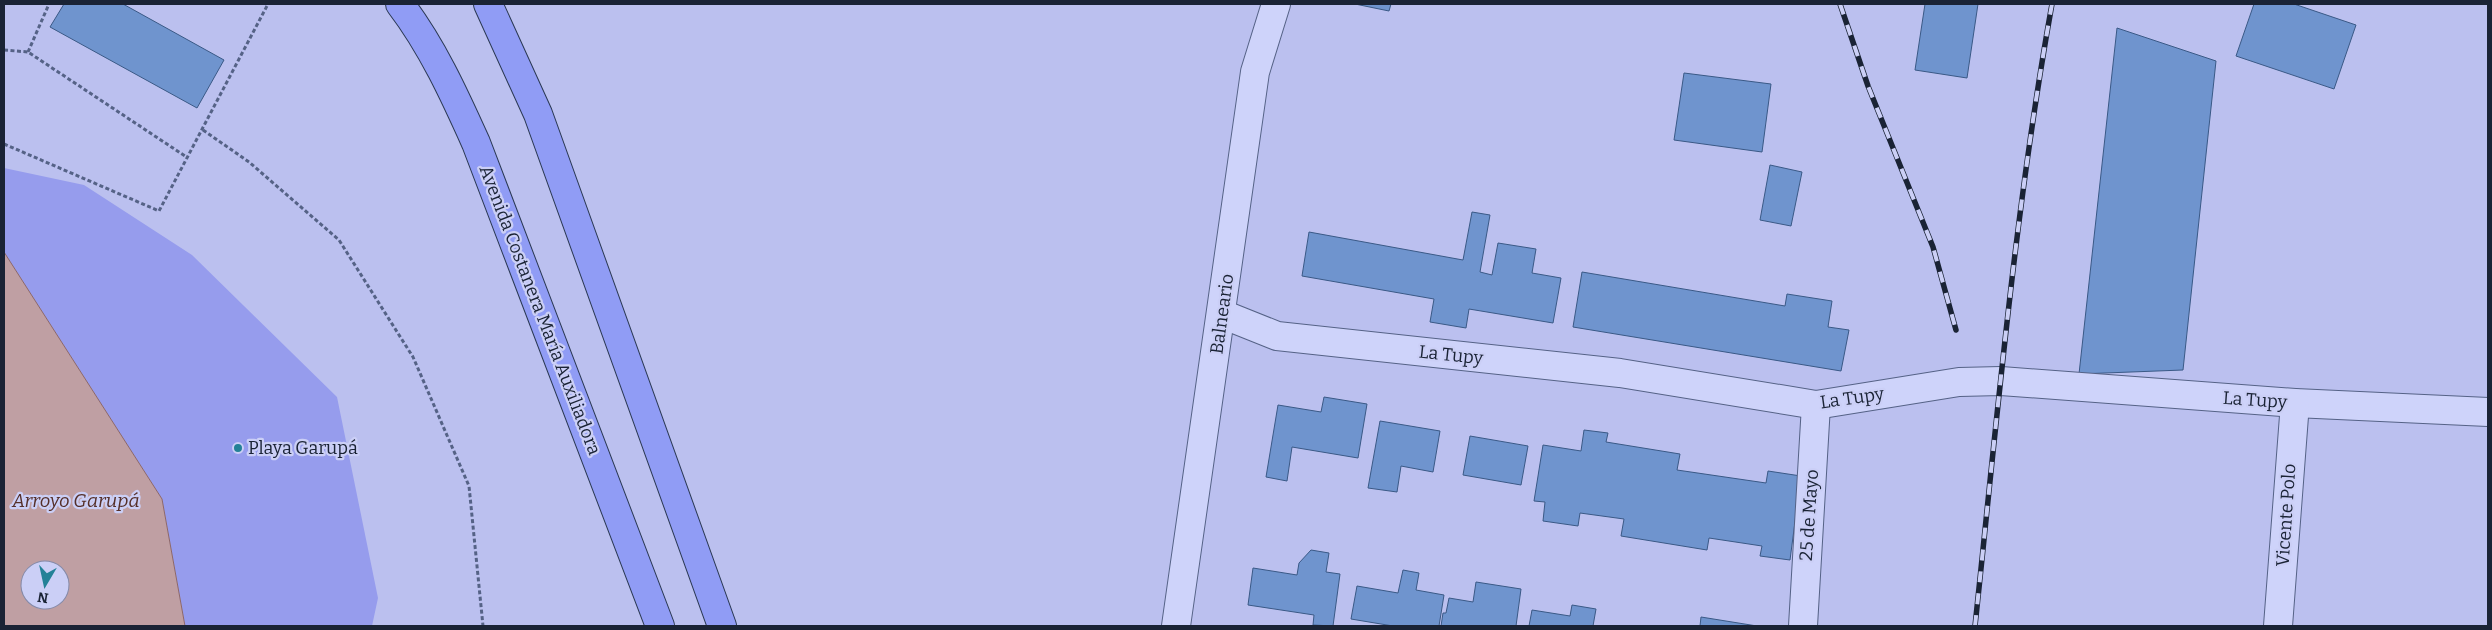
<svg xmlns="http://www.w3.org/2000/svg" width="2492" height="630" font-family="Bitter,serif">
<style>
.sand{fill:#969ced}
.water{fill:#bf9fa3;stroke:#8d6769;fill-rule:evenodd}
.building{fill:#6f94ce;stroke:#3a5986}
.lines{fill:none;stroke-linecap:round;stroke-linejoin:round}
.minor-casing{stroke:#556286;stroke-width:30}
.major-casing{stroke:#2a3853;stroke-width:30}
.path{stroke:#556286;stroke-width:3;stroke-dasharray:4 2.5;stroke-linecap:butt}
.minor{stroke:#ced3fa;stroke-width:28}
.major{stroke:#909cf5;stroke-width:28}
.rail-casing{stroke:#1a2335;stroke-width:5.5}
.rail{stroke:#cbcff6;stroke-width:4;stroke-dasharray:11;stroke-linecap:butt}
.poi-dot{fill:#238197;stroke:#cbcff6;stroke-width:2}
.labels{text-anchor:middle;stroke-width:4.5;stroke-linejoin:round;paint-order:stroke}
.street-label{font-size:18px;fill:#1a2335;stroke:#cbcff6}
.poi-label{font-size:18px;fill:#1a2335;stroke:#cbcff6;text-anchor:start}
.water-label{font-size:19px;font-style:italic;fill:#552f29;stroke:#cbcff6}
</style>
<rect width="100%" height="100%" fill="#bbc0ef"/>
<polygon class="sand" points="4,168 84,185 192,255 337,397 378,598 372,626 185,626 162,499 4,252"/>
<path class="water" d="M4,252L162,499L185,626H4ZM30,570H60V600H30Z"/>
<g class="building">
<polygon points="64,4 123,4 224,60 197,108 50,27"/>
<polygon points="1355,4 1391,4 1389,11"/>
<polygon points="1925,4 1978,4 1967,78 1915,70"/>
<polygon points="2254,4 2294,4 2356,25 2334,89 2236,56"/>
<polygon points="2117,28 2216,61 2183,370 2079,374"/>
<polygon points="1684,73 1771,84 1762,152 1674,140"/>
<polygon points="1770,165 1802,172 1791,226 1760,220"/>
<polygon points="1472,212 1490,215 1480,272 1492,275 1498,243 1536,249 1532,273 1561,278 1553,323 1469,309 1466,328 1430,322 1434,299 1302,276 1309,232 1463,260"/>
<polygon points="1582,272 1785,306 1787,294 1832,301 1828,327 1849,330 1841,371 1573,327"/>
<polygon points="1324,397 1367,404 1358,458 1292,447 1287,481 1266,477 1278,405 1321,412"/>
<polygon points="1380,421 1440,431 1433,472 1401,466 1397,492 1368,488"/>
<polygon points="1584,430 1608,433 1606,442 1680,454 1677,470 1766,483 1768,471 1801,476 1790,560 1760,556 1762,546 1709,538 1707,550 1621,536 1624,519 1580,513 1578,526 1543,521 1545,502 1534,501 1543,445 1581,451"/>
<polygon points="1470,436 1528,446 1521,485 1463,475"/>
<polygon points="1311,550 1329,553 1326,572 1340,574 1333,626 1313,625 1314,615 1248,605 1253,568 1297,575 1299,563"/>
<polygon points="1403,570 1419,573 1416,590 1444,595 1439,626 1393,626 1351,619 1357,586 1398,593"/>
<polygon points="1476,582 1521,589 1516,626 1441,626 1443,613 1446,613 1449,598 1473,602"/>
<polygon points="1572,605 1596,609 1593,626 1529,626 1532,610 1570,616"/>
<polygon points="1701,617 1757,626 1700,626"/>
</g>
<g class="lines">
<defs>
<g id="minor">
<polyline points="1222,314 1277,336 1620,373 1816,405 1959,382 2001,381 2295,403 2488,412"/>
<polyline points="1176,626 1255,72 1276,4"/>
<polyline points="1803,626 1816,405"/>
<polyline points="2278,626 2295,403"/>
</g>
<g id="major">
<path d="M400,4C432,46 454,94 476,143L660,626"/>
<polyline points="488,4 538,114 722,626"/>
</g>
</defs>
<use href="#minor" class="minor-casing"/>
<use href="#major" class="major-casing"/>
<g class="path">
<polyline points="4,50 28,52 188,158"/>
<polyline points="28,52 49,4"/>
<polyline points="203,130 249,162 339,240 413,357 469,486 483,626"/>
<polyline points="4,144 159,211 268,4"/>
</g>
<use href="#minor" class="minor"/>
<use href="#major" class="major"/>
<defs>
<g id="rail">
<polyline points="1840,4 1868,86 1933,247 1956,330"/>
<path d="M1975,626C1997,419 2015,209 2052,4"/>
</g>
</defs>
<use href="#rail" class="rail-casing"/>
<use href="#rail" class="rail"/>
</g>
<circle class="poi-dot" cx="238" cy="448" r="5"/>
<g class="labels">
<g class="street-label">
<text transform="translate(540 310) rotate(69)" y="6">Avenida Costanera María Auxiliadora</text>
<text transform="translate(1222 314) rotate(-82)" y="6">Balneario</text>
<text transform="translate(1451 355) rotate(6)" y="6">La Tupy</text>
<text transform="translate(1852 398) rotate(-8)" y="6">La Tupy</text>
<text transform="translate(2255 400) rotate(4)" y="6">La Tupy</text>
<text transform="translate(1809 515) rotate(-86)" y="6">25 de Mayo</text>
<text transform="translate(2286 515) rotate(-86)" y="6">Vicente Polo</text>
</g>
<g class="poi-label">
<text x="248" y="454">Playa Garupá</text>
</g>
<g class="water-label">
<text x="76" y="507">Arroyo Garupá</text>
</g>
</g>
<rect width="2492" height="630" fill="none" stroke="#1a2335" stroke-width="10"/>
<g transform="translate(45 585) rotate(189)"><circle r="24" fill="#cbcff6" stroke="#848aa9"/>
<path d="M0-4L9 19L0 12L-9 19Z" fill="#238197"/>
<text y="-8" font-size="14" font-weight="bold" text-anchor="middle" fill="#1a2335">N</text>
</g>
</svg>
